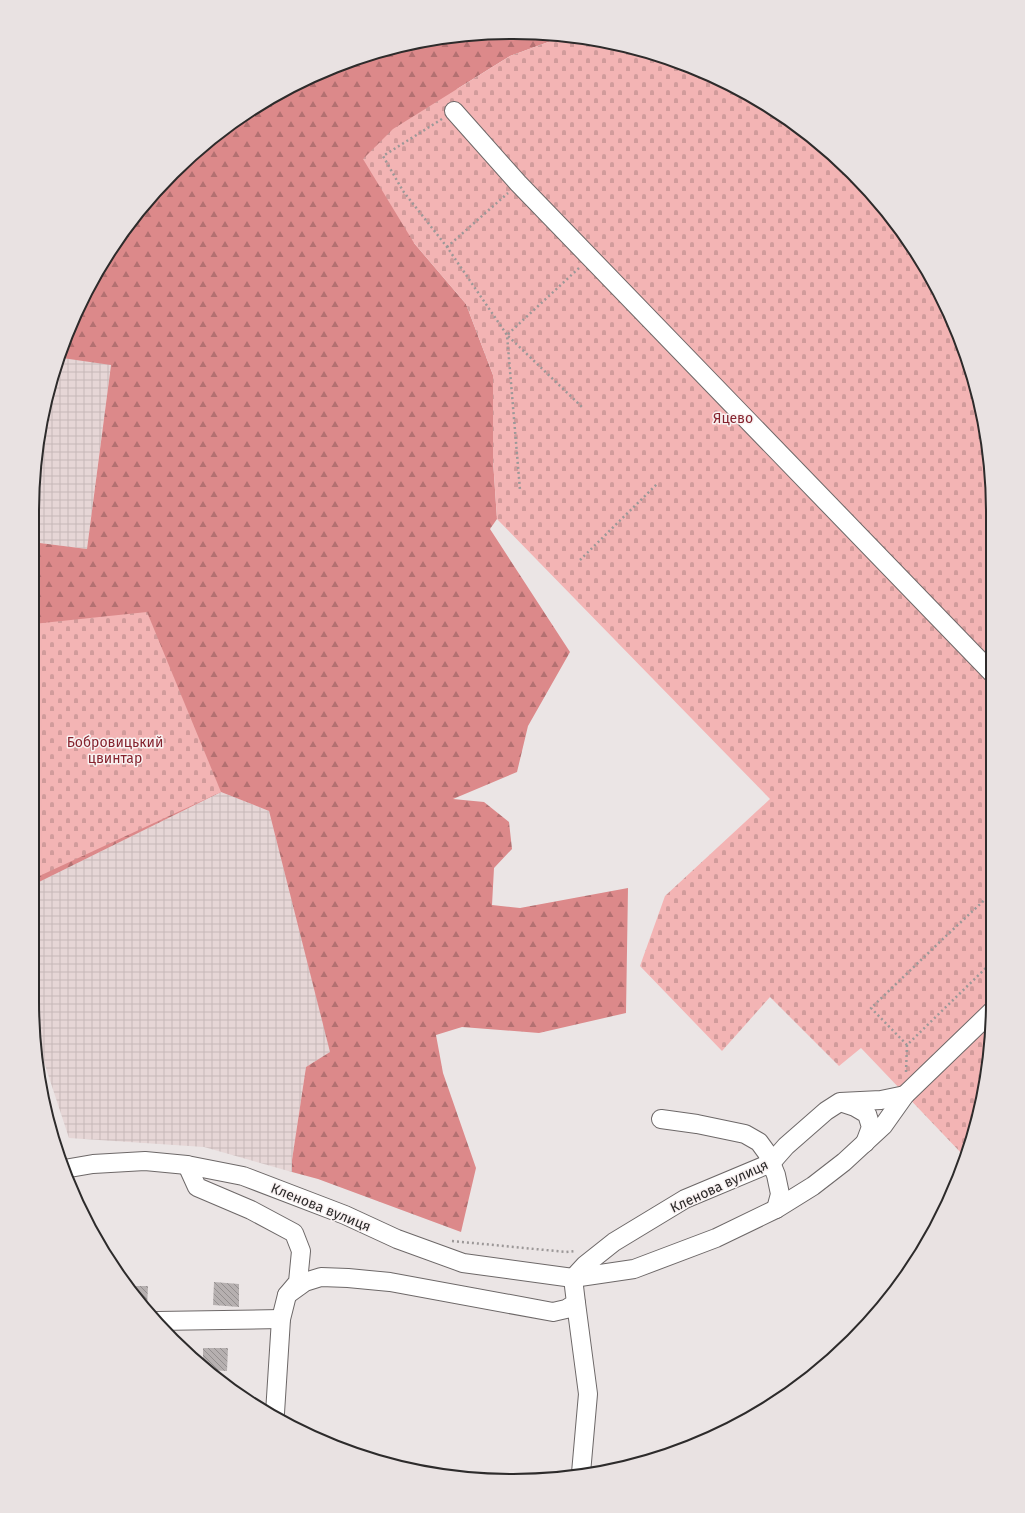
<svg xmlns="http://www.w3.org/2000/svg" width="1025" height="1513" font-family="'Fira Sans',sans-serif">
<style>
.industrial{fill:url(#industrial-grid)}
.forest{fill:url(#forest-firs)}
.cemetery{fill:url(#cemetery-stones)}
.building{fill:url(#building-back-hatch)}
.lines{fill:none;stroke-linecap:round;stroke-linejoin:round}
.minor-casing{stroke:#6d6868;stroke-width:20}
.path{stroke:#9c9898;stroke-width:2.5;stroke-dasharray:2 3;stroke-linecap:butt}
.minor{stroke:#fff;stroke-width:18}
.labels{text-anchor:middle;stroke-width:3;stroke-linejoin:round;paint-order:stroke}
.park-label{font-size:14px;fill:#85232e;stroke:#f9f2f2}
.street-label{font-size:14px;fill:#2d2b2b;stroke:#f9f2f2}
.rim{fill:none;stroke:#2d2b2b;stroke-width:2}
</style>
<defs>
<pattern id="industrial-grid" width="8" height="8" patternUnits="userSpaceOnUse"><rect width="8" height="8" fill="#e6d6d6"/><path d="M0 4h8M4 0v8" fill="none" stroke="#c6b8b8"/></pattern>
<pattern id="forest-firs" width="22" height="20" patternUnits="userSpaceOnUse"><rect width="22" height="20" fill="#dc898a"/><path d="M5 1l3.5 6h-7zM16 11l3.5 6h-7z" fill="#b37071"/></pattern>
<pattern id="cemetery-stones" width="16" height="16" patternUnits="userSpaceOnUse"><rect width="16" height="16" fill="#f3b4b4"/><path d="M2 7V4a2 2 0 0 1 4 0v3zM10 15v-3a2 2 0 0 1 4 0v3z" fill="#d19b9b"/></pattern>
<pattern id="building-back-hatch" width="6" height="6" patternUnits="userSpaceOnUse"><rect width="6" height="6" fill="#b6b0b0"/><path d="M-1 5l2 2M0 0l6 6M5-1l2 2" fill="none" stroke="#948f8f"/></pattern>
</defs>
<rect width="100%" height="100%" fill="#ebe5e5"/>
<g class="industrial">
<polygon points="62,358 111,364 87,549 32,542 32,512 41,419"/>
<polygon points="221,792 269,811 331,1052 306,1067 292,1160 292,1172 204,1147 69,1138 36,1038 35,884"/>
</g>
<polygon class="forest" points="512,32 562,37 510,56 457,89 414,243 466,304 493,375 493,460 497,519 490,529 570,652 528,726 517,772 453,799 484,802 509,822 512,849 494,868 492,905 520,908 628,888 626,1013 539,1033 462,1027 436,1035 443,1073 476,1168 461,1232 318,1179 292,1172 292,1160 306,1067 330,1052 269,811 221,792 35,884 32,542 87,549 111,365 62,358 82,300 131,220 173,173 245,113 328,69 419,41"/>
<g class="cemetery">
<polygon points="562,37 606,41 696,68 779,113 852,173 912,245 956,328 984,419 993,512 993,1000 984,1094 963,1155 861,1048 839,1066 770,997 722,1051 640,966 665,896 770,799 497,519 493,460 493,375 466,304 414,243 363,159 393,129 510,56"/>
<polygon points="147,612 221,792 35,878 33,624"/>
</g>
<g class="building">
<polygon points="214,1282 239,1284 239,1307 213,1305"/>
<polygon points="128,1286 148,1286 147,1309 143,1304"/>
<polygon points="203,1348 228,1348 227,1371 207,1370 203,1367"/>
</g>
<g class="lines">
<defs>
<g id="minor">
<polyline points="454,111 518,183 993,674"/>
<polyline points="843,1103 855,1107 867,1114 871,1127 865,1143"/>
<polyline points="661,1119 697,1124 745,1134 759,1142 767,1153 776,1175 780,1194 776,1209"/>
<polyline points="187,1165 197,1187 251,1210 294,1233 301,1251 298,1282 287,1295 281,1319 275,1413"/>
<polyline points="64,1169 93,1164 145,1161 187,1165 243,1176 345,1215 397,1239 463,1263 573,1278 634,1269 716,1238 776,1209 813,1186 844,1162 883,1126 905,1095 992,1011"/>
<polyline points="573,1278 585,1265 614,1242 685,1199 771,1163 786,1146 826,1111 840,1102 881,1100 905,1095"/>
<polyline points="287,1295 305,1282 321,1277 348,1278 390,1282 553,1312 566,1309 576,1303 573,1278"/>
<polyline points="576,1303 588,1394 581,1473"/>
<polyline points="157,1321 281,1319"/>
</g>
</defs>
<use href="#minor" class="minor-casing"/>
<g class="path">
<polyline points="442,119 383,156 403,191 447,247 507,335 520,490"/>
<polyline points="447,247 508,193"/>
<polyline points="579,268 507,335 583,408"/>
<polyline points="580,560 657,484"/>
<polyline points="989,996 993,993"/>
<polyline points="907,1045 871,1008 945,937 993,892"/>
<polyline points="906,1072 907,1045 993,961"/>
<polyline points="452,1241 566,1252 576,1251"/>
</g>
<use href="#minor" class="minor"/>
</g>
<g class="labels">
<g class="park-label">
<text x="733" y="423">Яцево</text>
<text x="115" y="747">Бобровицький<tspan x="115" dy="16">цвинтар</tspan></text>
</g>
<g class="street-label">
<text transform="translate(719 1186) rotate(-25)" y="5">Кленова вулиця</text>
<text transform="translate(321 1207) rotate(22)" y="5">Кленова вулиця</text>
</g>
</g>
<path d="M0 0H1025V1513H0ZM512 39H513A473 473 0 0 1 986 512V1001A473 473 0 0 1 513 1474H512A473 473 0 0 1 39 1001V512A473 473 0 0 1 512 39Z" fill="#e9e2e2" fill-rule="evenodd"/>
<path class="rim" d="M512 39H513A473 473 0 0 1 986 512V1001A473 473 0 0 1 513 1474H512A473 473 0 0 1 39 1001V512A473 473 0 0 1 512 39Z"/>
</svg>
